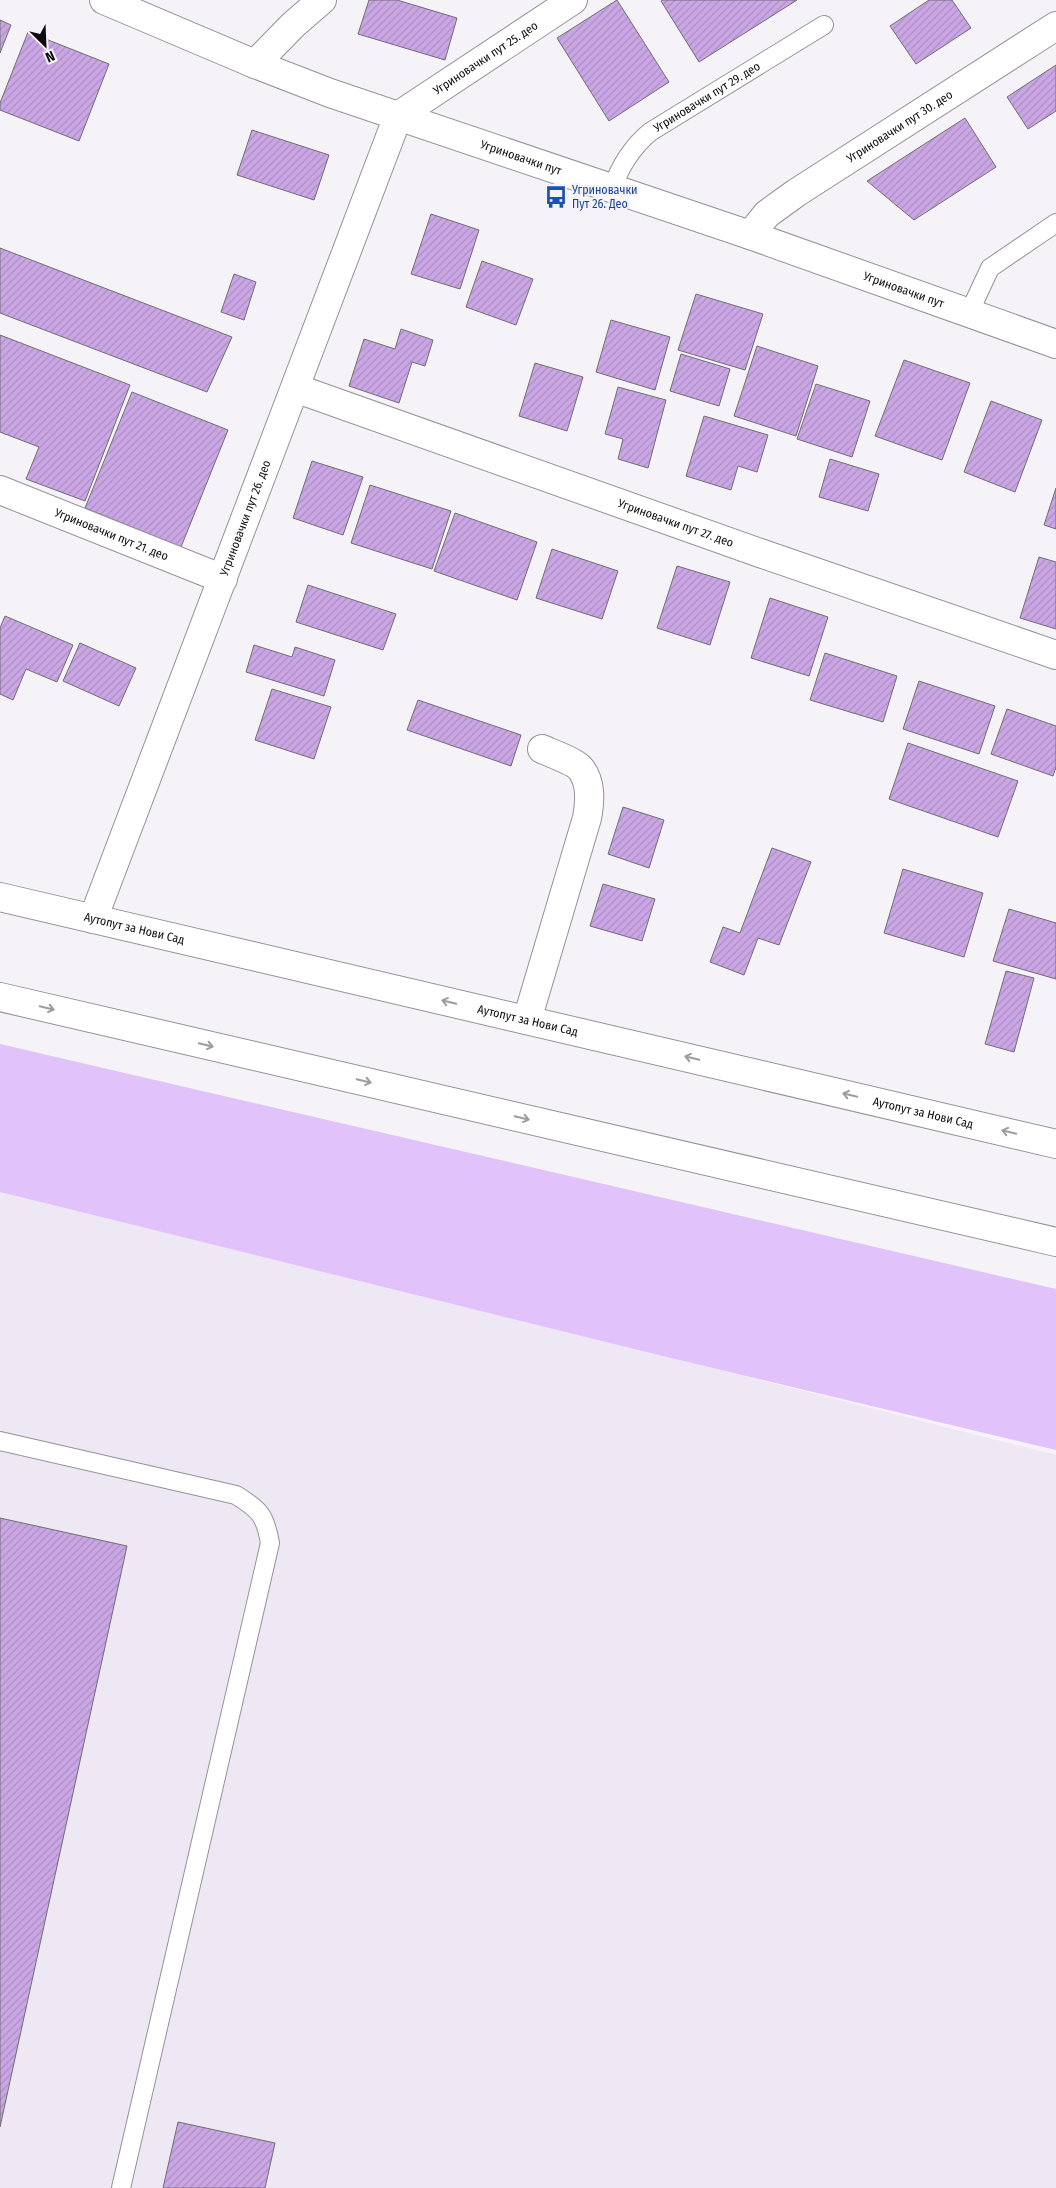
<svg xmlns="http://www.w3.org/2000/svg" width="1056" height="2188" font-family="'Fira Sans Condensed',sans-serif">
<style>
.built{fill:#eee7f4}
.grass{fill:#e2c2fb}
.building{fill:url(#building-hatch);stroke:#716e73}
.lines{fill:none;stroke-linecap:round;stroke-linejoin:round}
.lane-casing{stroke:#959297;stroke-width:20}
.street-casing{stroke:#959297;stroke-width:30}
.secondary-casing{stroke:#959297;stroke-width:30}
.primary-casing{stroke:#959297;stroke-width:30}
.lane{stroke:#fff;stroke-width:18}
.street{stroke:#fff;stroke-width:28}
.secondary{stroke:#fff;stroke-width:28}
.primary{stroke:#fff;stroke-width:28}
.oneway{stroke:#9e9d9e}
.labels{text-anchor:middle;stroke-width:4;stroke-linejoin:round;paint-order:stroke}
.street-label{font-size:12px;fill:#0c0b0d;stroke:#f5f2f8}
.transit-label{font-size:12px;fill:#164399;stroke:#f5f2f8;text-anchor:start}
</style>
<defs>
<pattern id="building-hatch" width="6" height="6" patternUnits="userSpaceOnUse" patternTransform="scale(1.25)"><rect width="6" height="6" fill="#caa6e5"/><path d="M-1 1l2-2M0 6l6-6M5 7l2-2" fill="none" stroke="#ac8ec3"/></pattern>
</defs>
<rect width="100%" height="100%" fill="#f5f2f8"/>
<polygon class="built" points="0,1192 657,1354 1056,1455 1056,2188 0,2188"/>
<polygon class="grass" points="0,1044 1056,1289 1056,1450 667,1357 0,1192"/>
<g class="building">
<polygon points="369,0 397,0 457,18 445,60 358,34"/>
<polygon points="617,0 669,82 609,121 557,38"/>
<polygon points="663,0 797,0 699,62 661,1"/>
<polygon points="929,0 952,0 971,28 916,64 890,26"/>
<polygon points="0,20 11,25 0,53"/>
<polygon points="28,32 109,64 79,141 0,110 0,103"/>
<polygon points="1056,65 1056,111 1028,129 1007,97"/>
<polygon points="965,118 996,167 914,220 867,181"/>
<polygon points="252,130 329,155 314,200 237,175"/>
<polygon points="431,214 479,230 460,289 411,274"/>
<polygon points="0,248 232,337 207,392 0,313"/>
<polygon points="482,261 533,279 516,325 466,307"/>
<polygon points="234,274 256,282 244,320 221,312"/>
<polygon points="696,294 763,314 745,370 678,350"/>
<polygon points="611,320 670,337 655,390 596,372"/>
<polygon points="401,329 433,340 425,366 412,362 399,403 349,386 364,339 395,349"/>
<polygon points="0,335 130,385 85,501 26,479 39,447 0,432"/>
<polygon points="757,346 818,366 796,436 734,416"/>
<polygon points="681,354 730,369 719,406 670,391"/>
<polygon points="904,360 970,383 942,460 875,436"/>
<polygon points="535,363 583,377 567,431 519,416"/>
<polygon points="816,384 870,401 852,457 797,439"/>
<polygon points="618,387 666,400 648,468 618,459 623,439 605,434"/>
<polygon points="132,392 228,430 181,547 85,508"/>
<polygon points="991,401 1042,420 1015,492 964,472"/>
<polygon points="704,416 768,435 757,472 738,466 731,490 686,476"/>
<polygon points="830,459 879,474 868,511 819,497"/>
<polygon points="312,461 363,477 343,535 293,518"/>
<polygon points="370,485 451,511 432,569 351,543"/>
<polygon points="1056,488 1056,529 1044,525"/>
<polygon points="455,513 537,542 517,600 434,571"/>
<polygon points="552,549 618,571 602,619 536,598"/>
<polygon points="1039,557 1056,562 1056,629 1020,618"/>
<polygon points="677,566 730,582 710,645 657,628"/>
<polygon points="308,585 396,614 383,650 296,622"/>
<polygon points="770,598 828,617 809,676 751,658"/>
<polygon points="5,616 73,645 57,682 26,669 13,700 0,694 0,628"/>
<polygon points="80,643 136,668 119,706 63,681"/>
<polygon points="254,645 292,657 295,647 335,660 324,696 246,672"/>
<polygon points="825,653 897,676 883,722 810,700"/>
<polygon points="919,681 995,706 979,754 903,729"/>
<polygon points="272,689 331,707 314,759 255,740"/>
<polygon points="418,700 521,735 511,766 407,730"/>
<polygon points="1007,709 1056,726 1056,767 1053,776 991,754"/>
<polygon points="908,743 1018,781 998,837 889,799"/>
<polygon points="623,807 664,820 649,868 608,854"/>
<polygon points="772,848 811,862 779,945 758,938 744,975 710,962 723,927 740,933"/>
<polygon points="903,869 983,893 964,957 884,933"/>
<polygon points="603,884 655,899 642,941 590,926"/>
<polygon points="1009,909 1056,923 1056,979 993,961"/>
<polygon points="1006,971 1034,978 1014,1052 985,1044"/>
<polygon points="0,1518 127,1546 0,2127"/>
<polygon points="178,2122 275,2143 265,2188 163,2188"/>
</g>
<g class="lines">
<defs>
<g id="lane">
<path id="s1" d="M612,189C620,166 631,148 650,132L824,25"/>
<polyline points="969,313 990,268 1056,223"/>
<path d="M0,1441L236,1495C260,1510 265,1515 270,1543L121,2188"/>
</g>
<g id="street">
<polyline points="255,64 293,25 322,0"/>
<path id="s2" d="M750,235L767,214L796,193L1056,26"/>
<path id="s3" d="M295,388L760,553L1056,655"/>
<path id="s4" d="M0,490L223,579"/>
<path id="s5" d="M93,919L398,116L573,0"/>
<path d="M527,1020L587,818C590,802 592,782 580,768C575,762 551,753 542,749"/>
</g>
<g id="secondary">
<path id="s6" d="M104,0L255,64L330,93L750,235L1056,344"/>
</g>
<g id="primary">
<path id="s7" d="M0,897L1056,1144"/>
<polyline points="0,997 1056,1242"/>
</g>
</defs>
<use href="#lane" class="lane-casing"/>
<use href="#street" class="street-casing"/>
<use href="#secondary" class="secondary-casing"/>
<use href="#primary" class="primary-casing"/>
<use href="#lane" class="lane"/>
<use href="#street" class="street"/>
<use href="#secondary" class="secondary"/>
<use href="#primary" class="primary"/>
</g>
<defs><path id="oneway-shaft" d="M-6 0H5M1.5-3L5.5 0L1.5 3" fill="none" stroke-width="1.6" stroke-linecap="round" stroke-linejoin="round" transform="scale(1.25)"/></defs>
<g class="oneway">
<use href="#oneway-shaft" transform="translate(449 1002) rotate(-167)"/>
<use href="#oneway-shaft" transform="translate(47 1008) rotate(13)"/>
<use href="#oneway-shaft" transform="translate(206 1045) rotate(13)"/>
<use href="#oneway-shaft" transform="translate(692 1058) rotate(-167)"/>
<use href="#oneway-shaft" transform="translate(364 1081) rotate(13)"/>
<use href="#oneway-shaft" transform="translate(850 1095) rotate(-167)"/>
<use href="#oneway-shaft" transform="translate(522 1118) rotate(13)"/>
<use href="#oneway-shaft" transform="translate(1009 1132) rotate(-166)"/>
</g>
<defs>
<symbol id="bus-bare" viewBox="-9 -9 18 18"><path d="M-5-6H5V4H4V6H2V4H-2V6H-4V4H-5ZM-3.5-4V0h7V-4ZM-3.5 1.2v1.5H-2V1.2ZM2 1.2v1.5H3.5V1.2Z" fill="#1a4fb4" stroke="#f5f2f8" stroke-width="2.5" paint-order="stroke"/></symbol>
</defs>
<g fill-rule="evenodd">
<use href="#bus-bare" x="540" y="181" width="32" height="32"/>
</g>
<g class="labels">
<g class="street-label">
<text dy="4" stroke="none"><textPath href="#s5" startOffset="964">Угриновачки пут 25. део</textPath></text>
<text dy="4" stroke="none"><textPath href="#s1" startOffset="136">Угриновачки пут 29. део</textPath></text>
<text dy="4" stroke="none"><textPath href="#s2" startOffset="186">Угриновачки пут 30. део</textPath></text>
<text dy="4" stroke="none"><textPath href="#s6" startOffset="446">Угриновачки пут</textPath></text>
<text dy="4" stroke="none"><textPath href="#s6" startOffset="851">Угриновачки пут</textPath></text>
<text dy="4" stroke="none"><textPath href="#s5" startOffset="429">Угриновачки пут 26. део</textPath></text>
<text dy="4" stroke="none"><textPath href="#s3" startOffset="404">Угриновачки пут 27. део</textPath></text>
<text dy="4" stroke="none"><textPath href="#s4" startOffset="120">Угриновачки пут 21. део</textPath></text>
<text dy="4" stroke="none"><textPath href="#s7" startOffset="138">Аутопут за Нови Сад</textPath></text>
<text dy="4" stroke="none"><textPath href="#s7" startOffset="542">Аутопут за Нови Сад</textPath></text>
<text dy="4" stroke="none"><textPath href="#s7" startOffset="948">Аутопут за Нови Сад</textPath></text>
</g>
<g class="transit-label">
<text x="572" y="194">Угриновачки<tspan x="572" dy="14">Пут 26. Део</tspan></text>
</g>
</g>
<g transform="translate(45 45) rotate(156)" stroke="#f5f2f8" stroke-width="4" paint-order="stroke">
<path d="M0-4L9 19L0 12L-9 19Z" fill="#0c0b0d"/>
<text y="-8" font-size="14" font-weight="bold" text-anchor="middle" fill="#0c0b0d">N</text>
</g>
</svg>
